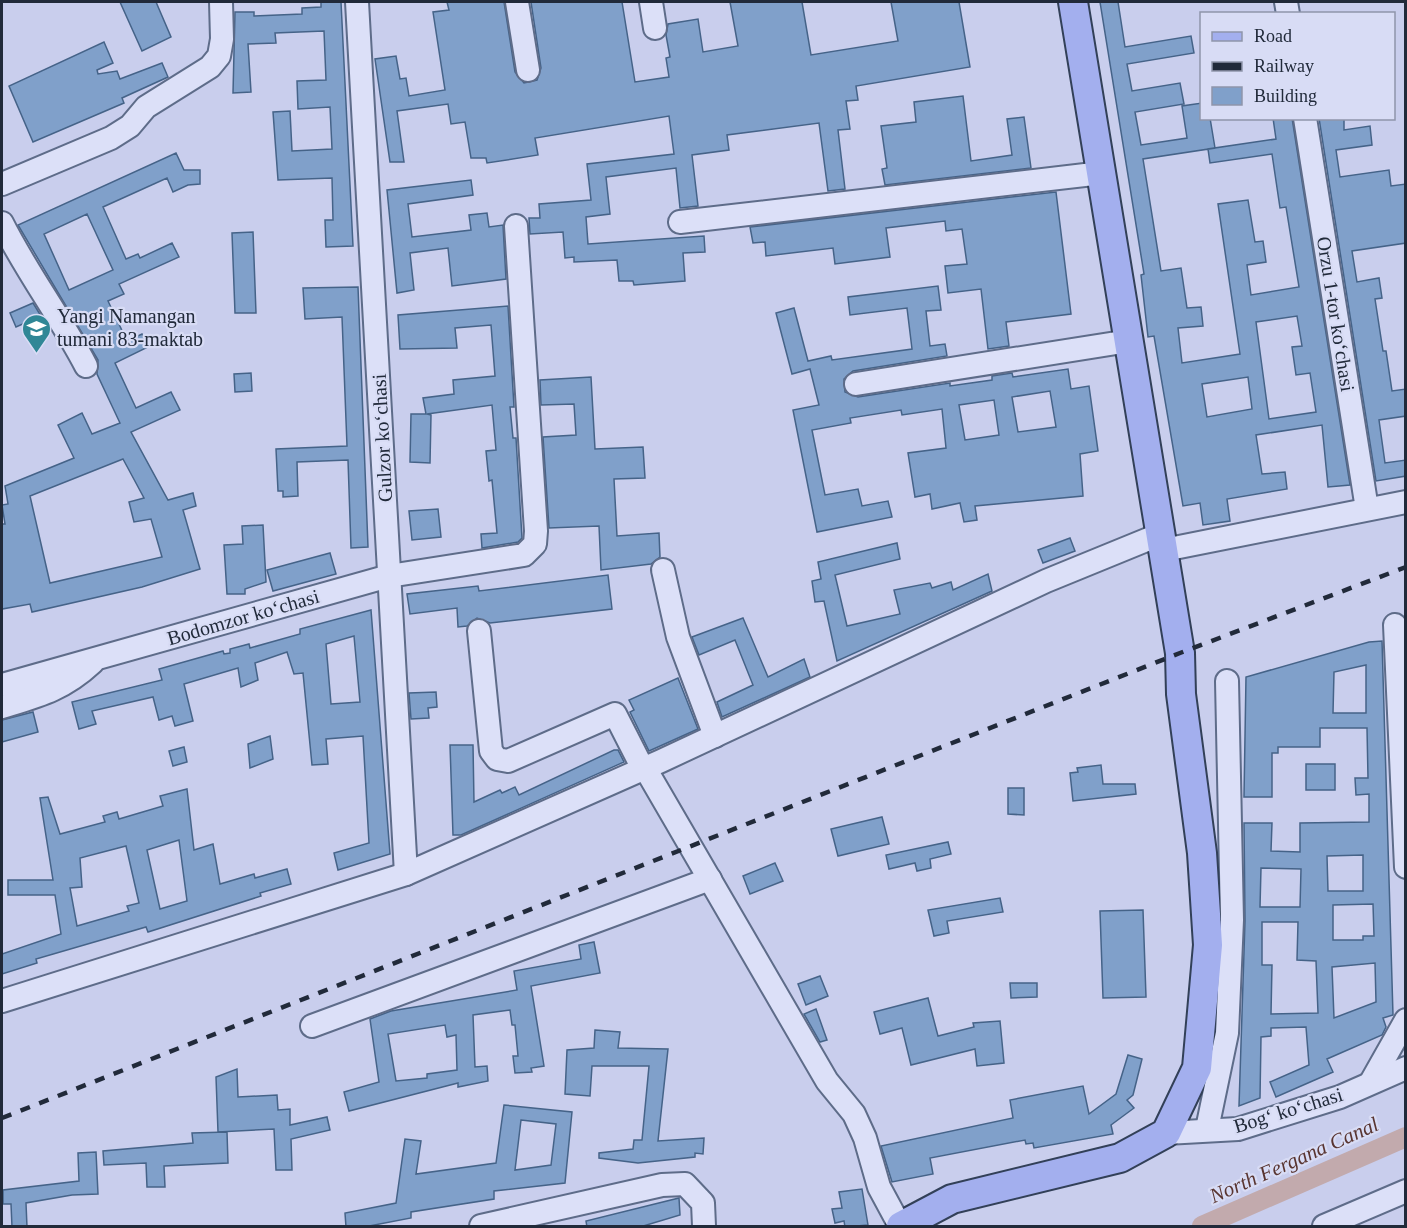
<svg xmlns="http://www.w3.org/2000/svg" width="1407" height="1228" font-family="'Times New Roman',serif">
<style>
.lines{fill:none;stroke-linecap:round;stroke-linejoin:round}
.canal{stroke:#c2aaad;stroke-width:20}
.building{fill:#80a0ca;stroke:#456388;stroke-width:1.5;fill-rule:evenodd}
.minor-casing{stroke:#5e6c89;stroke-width:26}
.major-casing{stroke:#324058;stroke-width:32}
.minor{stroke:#dce0f8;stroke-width:22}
.major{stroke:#a3afee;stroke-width:28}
.rail{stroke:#212a3a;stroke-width:4.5;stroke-dasharray:10 10;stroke-linecap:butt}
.labels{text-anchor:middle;stroke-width:4.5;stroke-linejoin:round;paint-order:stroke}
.street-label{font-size:20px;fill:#212a3a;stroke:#d8dcf5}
.poi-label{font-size:20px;fill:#212a3a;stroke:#d8dcf5;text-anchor:start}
.water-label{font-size:21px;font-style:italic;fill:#593531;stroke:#d8dcf5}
</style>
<rect width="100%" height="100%" fill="#c9ceed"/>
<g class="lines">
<polyline class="canal" points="1202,1226 1406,1137"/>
</g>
<g class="building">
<polygon points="120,2 156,2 171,37 142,51"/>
<polygon points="321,2 341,2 353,246 326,247 325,220 333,220 332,178 278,180 273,112 290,111 292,151 332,149 330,107 298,109 297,81 326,80 324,31 275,33 276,43 248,44 251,92 233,93 235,12 254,12 254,16 302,14 302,8 321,7"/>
<polygon points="447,2 504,2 515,72 524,83 537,80 541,68 531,2 622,2 635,82 669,77 666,58 670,57 666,35 668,24 698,19 703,52 738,46 730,2 802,2 811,55 898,41 891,2 959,2 970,67 856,86 858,100 846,101 850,129 838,130 845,189 828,191 819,123 727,135 729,150 692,155 698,206 680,208 676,168 606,177 610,214 586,217 588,244 704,236 705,252 683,253 685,281 634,285 633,281 619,281 617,260 574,262 574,257 565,258 563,232 530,234 529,218 540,218 539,204 591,200 587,164 674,154 669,116 535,138 538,155 487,163 486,158 471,158 465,122 451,124 448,104 397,111 404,162 390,162 375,59 396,56 400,79 406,78 409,96 445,90 433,12 449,10"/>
<path d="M1100,2H1118L1125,47L1191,36L1194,53L1127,64L1132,91L1180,83L1184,104L1135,112L1141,145L1187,138L1182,106L1202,103V118H1210L1215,148L1143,159L1161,271L1181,268L1187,308L1201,307L1203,326L1178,328L1182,363L1240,354L1218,204L1248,200L1255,242L1263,241L1266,262L1247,265L1251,295L1299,287L1286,207L1280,208L1272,154L1210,163L1208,149L1276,139L1273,118H1292L1350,485L1328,487L1322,425L1256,435L1262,474L1285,472L1287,489L1227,499L1230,521L1203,525L1200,503L1183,506L1154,336L1148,337L1141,275L1144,274ZM1297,316L1302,346L1292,347L1296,375L1310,373L1316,412L1269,419L1256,322ZM1248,377L1252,409L1207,417L1202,384Z"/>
<polygon points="104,42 113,63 97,70 98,74 117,71 120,79 162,63 168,77 122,98 124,103 33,142 9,86"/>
<polygon points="963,96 971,161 1012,155 1007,119 1024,117 1031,168 885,185 882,169 887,168 881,126 916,122 914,102"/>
<polygon points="1319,118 1344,118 1344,130 1370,126 1372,145 1336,150 1340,177 1389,170 1391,186 1406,184 1406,243 1352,251 1357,282 1379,278 1382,298 1375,299 1383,351 1386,351 1392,391 1406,389 1406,416 1379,420 1385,463 1406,460 1406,476 1376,481"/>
<path d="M176,153L184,170H200V184L188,185L173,192L167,178L103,207L126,259L138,254L140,258L172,243L179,257L119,284L124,294L108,301L127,341L142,334L148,347L115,363L136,408L171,392L180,410L131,432L168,500L193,493L196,506L183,510L200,569L142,587L32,612L30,604L2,609V524H5L2,505L8,504L5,486L74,458L58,425L82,413L92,434L120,423L97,374L98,360L18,225ZM87,214L113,270L69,290L44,234ZM123,459L144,498L129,502L134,522L151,519L162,557L50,583L30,496Z"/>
<polygon points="471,180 473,195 408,204 412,237 471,230 469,215 487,213 489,227 503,225 506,279 452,286 448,248 410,253 414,290 397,293 387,190"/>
<polygon points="1056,192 1071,314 1006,322 1009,346 988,349 981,289 948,293 945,266 967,264 962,229 946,231 945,221 886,228 890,257 850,262 835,264 833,248 766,256 765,242 753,243 750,227"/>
<polygon points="253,232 256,313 235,313 232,233"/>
<path d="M938,286L941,310L926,311L930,346L945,344L947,356L853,371L844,379L845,392L858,397L950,383V386L992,380V376L1012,373L1013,377L1068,369L1071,389L1089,386L1098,451L1080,454L1083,496L975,506L977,520L964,522L960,503L932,509L930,494L915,497L908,453L946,448L942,409L902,415L901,410L850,418L851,423L812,430L825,495L858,489L862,506L888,501L892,517L817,532L793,410L819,405L810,369L792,374L776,313L794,308L808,361L831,356L832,360L912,349L907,308L850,315L848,297ZM1050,391L1056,427L1018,432L1012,397ZM994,400L999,435L965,440L959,405Z"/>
<polygon points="358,287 368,547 351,548 348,460 297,462 298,496 283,497 283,491 278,491 276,449 347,446 342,317 305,319 303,288"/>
<polygon points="33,303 41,316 16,327 10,313"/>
<polygon points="508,306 514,407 510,407 513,438 516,438 522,538 518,542 482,548 481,534 497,533 492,480 489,481 486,451 496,450 492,405 427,414 431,415 430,463 410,462 411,414 426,414 423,398 454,394 453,380 495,376 491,325 455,328 457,348 400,349 398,315"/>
<polygon points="251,373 252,391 235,392 234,374"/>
<polygon points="591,377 595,449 643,447 645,478 614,479 617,536 659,533 660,557 651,564 601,570 599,526 549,528 543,437 576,435 574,404 541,405 540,380"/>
<polygon points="438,509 441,537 412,540 409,511"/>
<polygon points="263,525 266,582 245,589 245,594 227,594 224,545 243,544 242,526"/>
<polygon points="1070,538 1075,551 1043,563 1038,550"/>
<polygon points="897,543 900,559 835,575 847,626 900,614 894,590 930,583 932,588 951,582 953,590 988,574 992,591 837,661 824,601 815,602 812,581 821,579 818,562"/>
<polygon points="330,553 336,574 273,591 267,570"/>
<polygon points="608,575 612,609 490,623 477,618 467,626 458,627 457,608 410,614 407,594 478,586 479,591"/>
<path d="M371,610L390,854L338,870L334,853L369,843L363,736L326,739L328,764L312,765L303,673L294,674L287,652L255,663L258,680L241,687L238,668L184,684L193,721L175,726L172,716L159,720L153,697L92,711L96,724L79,729L72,702L162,680L159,669L223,651L224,654L230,653V649L249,644L250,648L300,634V629ZM354,636L360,702L331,704L326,644Z"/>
<polygon points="743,618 768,677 804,659 810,677 722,717 717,702 753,685 735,640 699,655 692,637"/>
<path d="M1382,641L1393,1015L1383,1018L1386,1027L1382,1035L1327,1059L1333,1072L1276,1097L1270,1082L1309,1065L1306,1027L1271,1028V1036L1261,1037L1260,1098L1239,1106L1245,921L1244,823H1272L1271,851L1300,852V823L1369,822V794L1356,795L1355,778H1368L1367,728H1320V747H1278V753H1272V797H1244L1246,677L1369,642ZM1366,665V713H1333L1334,672ZM1363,855V891H1328L1327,856ZM1261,868L1301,869L1300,907H1260ZM1373,904L1374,936H1363V940H1333V905ZM1262,922H1298L1297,960L1316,961L1318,1013L1271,1014L1272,965H1262ZM1375,963L1376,1002L1334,1018L1332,967Z"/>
<polygon points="678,678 698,729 649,751 630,712 634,710 629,700"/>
<polygon points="436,692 437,707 428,708 429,718 411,719 409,693"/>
<polygon points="33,712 38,732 2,742 2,720"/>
<polygon points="270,736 273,759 250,768 248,744"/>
<polygon points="450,745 473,745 474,802 500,790 502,793 515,787 519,795 614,750 618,750 624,762 461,835 453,835"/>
<polygon points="184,747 187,762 173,766 169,751"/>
<rect x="1306" y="764" width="29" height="26"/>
<polygon points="1101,765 1103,784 1135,784 1136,794 1073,801 1070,773 1078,772 1077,768"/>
<polygon points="1008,788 1024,788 1024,815 1008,814"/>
<path d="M187,789L194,850L213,844L220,884L254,874L255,878L287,869L291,884L260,893L261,896L148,932L146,927L36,959L37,963L2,974V954L61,934L55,895H8V880H53L40,798L48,797L60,834L105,822L103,816L117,812L119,819L163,806L160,796ZM179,840L187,901L160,909L147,850ZM126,846L139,903L127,906L129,911L77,926L70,888L82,887L80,858Z"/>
<polygon points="882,817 889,844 838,856 831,829"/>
<polygon points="948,842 951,854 930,859 931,868 917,871 915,863 889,869 886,855"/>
<polygon points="775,863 783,881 750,894 743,876"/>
<polygon points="1000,898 1003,912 947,921 949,933 934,936 928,910"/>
<polygon points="1143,910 1146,997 1103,998 1100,911"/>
<path d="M594,942L600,973L531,986L544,1066L531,1068L532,1072L515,1073L513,1056H518L515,1025H512L510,1010L473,1015L475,1067L487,1066L488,1081L458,1087V1083L349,1111L344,1092L379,1082L370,1019L391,1011L517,990L514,971L581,959L579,945ZM445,1025L447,1037L456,1035L457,1070L427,1074V1078L396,1081L388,1034Z"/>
<polygon points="820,976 828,996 806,1005 798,984"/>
<polygon points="1010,983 1037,983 1037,997 1011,998"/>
<polygon points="928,998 938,1036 974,1027 973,1023 1000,1021 1004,1063 977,1066 975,1049 911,1065 902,1028 880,1034 874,1012"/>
<polygon points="816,1009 827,1040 820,1042 804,1014"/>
<polygon points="595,1030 620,1032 618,1048 668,1049 658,1141 704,1138 703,1154 695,1153 695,1157 638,1163 599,1158 599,1153 633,1149 634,1140 642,1140 649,1066 592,1066 590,1096 565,1094 567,1050 594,1048"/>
<polygon points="1128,1055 1142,1059 1133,1095 1127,1100 1134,1108 1111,1125 1113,1134 1034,1148 1033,1143 1026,1144 1025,1140 930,1158 933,1174 892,1182 881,1146 1013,1118 1010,1100 1083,1086 1089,1114 1116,1094"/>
<polygon points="237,1069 238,1097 277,1095 278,1110 290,1109 290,1125 327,1117 330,1130 291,1139 292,1170 276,1170 274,1129 218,1132 216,1077"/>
<path d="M504,1105L572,1112L565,1183L494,1191V1199L411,1212V1218L364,1227H346L345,1213L396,1203L405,1139L421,1141L416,1174L496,1163ZM521,1120L556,1124L551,1165L515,1170Z"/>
<polygon points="227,1132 228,1163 164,1166 165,1187 147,1187 146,1163 104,1165 103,1151 193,1143 192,1133"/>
<polygon points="96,1152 98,1194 72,1195 26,1203 27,1227 12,1227 11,1204 3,1204 3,1190 79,1181 78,1153"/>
<polygon points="862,1189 868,1225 845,1227 844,1221 835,1223 832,1209 842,1208 839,1192"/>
<polygon points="679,1198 680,1215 640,1227 587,1227 586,1221"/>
</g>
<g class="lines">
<defs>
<g id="minor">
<polyline points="357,2 406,874"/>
<polyline points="517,2 528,70"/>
<polyline points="651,2 655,28"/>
<polyline points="1286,2 1288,14"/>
<polyline points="1305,118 1367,509"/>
<polyline points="2,184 111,138 130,126 146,107 210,67 219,56 222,39 221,2"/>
<polyline points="680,222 1102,173"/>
<path d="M2,223C27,273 60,316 86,366"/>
<polyline points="856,384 1129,341"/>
<polyline points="1164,550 1406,502"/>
<polyline points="663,570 678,637 715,736"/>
<polyline points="1395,625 1406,867"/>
<polyline points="479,631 491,751 497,759 508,761 615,714 643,769"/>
<polyline points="2,685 389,576 524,555 535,544 536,531 516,226"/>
<path d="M2,707C38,696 63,690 92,663"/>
<polyline points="645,768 827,1081 854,1114 865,1138 879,1187 900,1226"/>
<polyline points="2,1001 406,874 661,761 1046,581 1161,534"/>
<polyline points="312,1026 710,879"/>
<polyline points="1371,1082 1406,1020"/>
<polyline points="1207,1129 1227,1033 1232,920 1227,681"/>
<polyline points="1166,1133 1238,1129 1340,1097 1406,1068"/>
<polyline points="481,1226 662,1185 685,1184 703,1203 704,1226"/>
<polyline points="1324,1226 1406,1191"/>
</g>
<polyline id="major" points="901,1226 952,1199 1120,1158 1166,1133 1197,1068 1208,945 1202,853 1181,694 1180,653 1073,2"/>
</defs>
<use href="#minor" class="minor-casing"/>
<use href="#major" class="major-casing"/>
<use href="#minor" class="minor"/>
<use href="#major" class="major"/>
<polyline class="rail" points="2,1118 1180,653 1406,567"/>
</g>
<defs>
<symbol id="school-pin" viewBox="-11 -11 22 30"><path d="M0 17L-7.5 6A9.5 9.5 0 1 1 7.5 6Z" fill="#308796" stroke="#d8dcf5"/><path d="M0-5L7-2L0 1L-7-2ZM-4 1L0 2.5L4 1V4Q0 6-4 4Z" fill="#fff"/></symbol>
</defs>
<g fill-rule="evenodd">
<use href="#school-pin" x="20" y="312" width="33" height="45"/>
</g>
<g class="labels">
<g class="street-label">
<text transform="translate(1336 314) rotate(81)" y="7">Orzu 1-tor koʻchasi</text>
<text transform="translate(382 438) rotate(-93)" y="7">Gulzor koʻchasi</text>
<text transform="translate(243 617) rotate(-16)" y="7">Bodomzor koʻchasi</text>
<text transform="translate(1288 1110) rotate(-17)" y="7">Bogʻ koʻchasi</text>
</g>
<g class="poi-label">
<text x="57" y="323">Yangi Namangan<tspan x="57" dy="23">tumani 83-maktab</tspan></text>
</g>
<g class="water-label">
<text transform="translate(1294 1160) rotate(-24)" y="7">North Fergana Canal</text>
</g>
</g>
<rect width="1407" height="1228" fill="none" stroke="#212a3a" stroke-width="6"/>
<rect x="1200" y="12" width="195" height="108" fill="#d8dcf5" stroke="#8f95aa" stroke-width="1.5"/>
<rect x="1212" y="32" width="30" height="9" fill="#a3afee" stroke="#8f95aa" stroke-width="1.5"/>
<text x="1254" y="42" font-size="18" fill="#212a3a">Road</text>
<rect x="1212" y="62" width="30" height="9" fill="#212a3a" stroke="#8f95aa" stroke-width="1.5"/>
<text x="1254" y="72" font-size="18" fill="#212a3a">Railway</text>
<rect x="1212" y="87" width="30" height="18" fill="#80a0ca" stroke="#8f95aa" stroke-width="1.5"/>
<text x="1254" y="102" font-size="18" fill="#212a3a">Building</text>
</svg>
